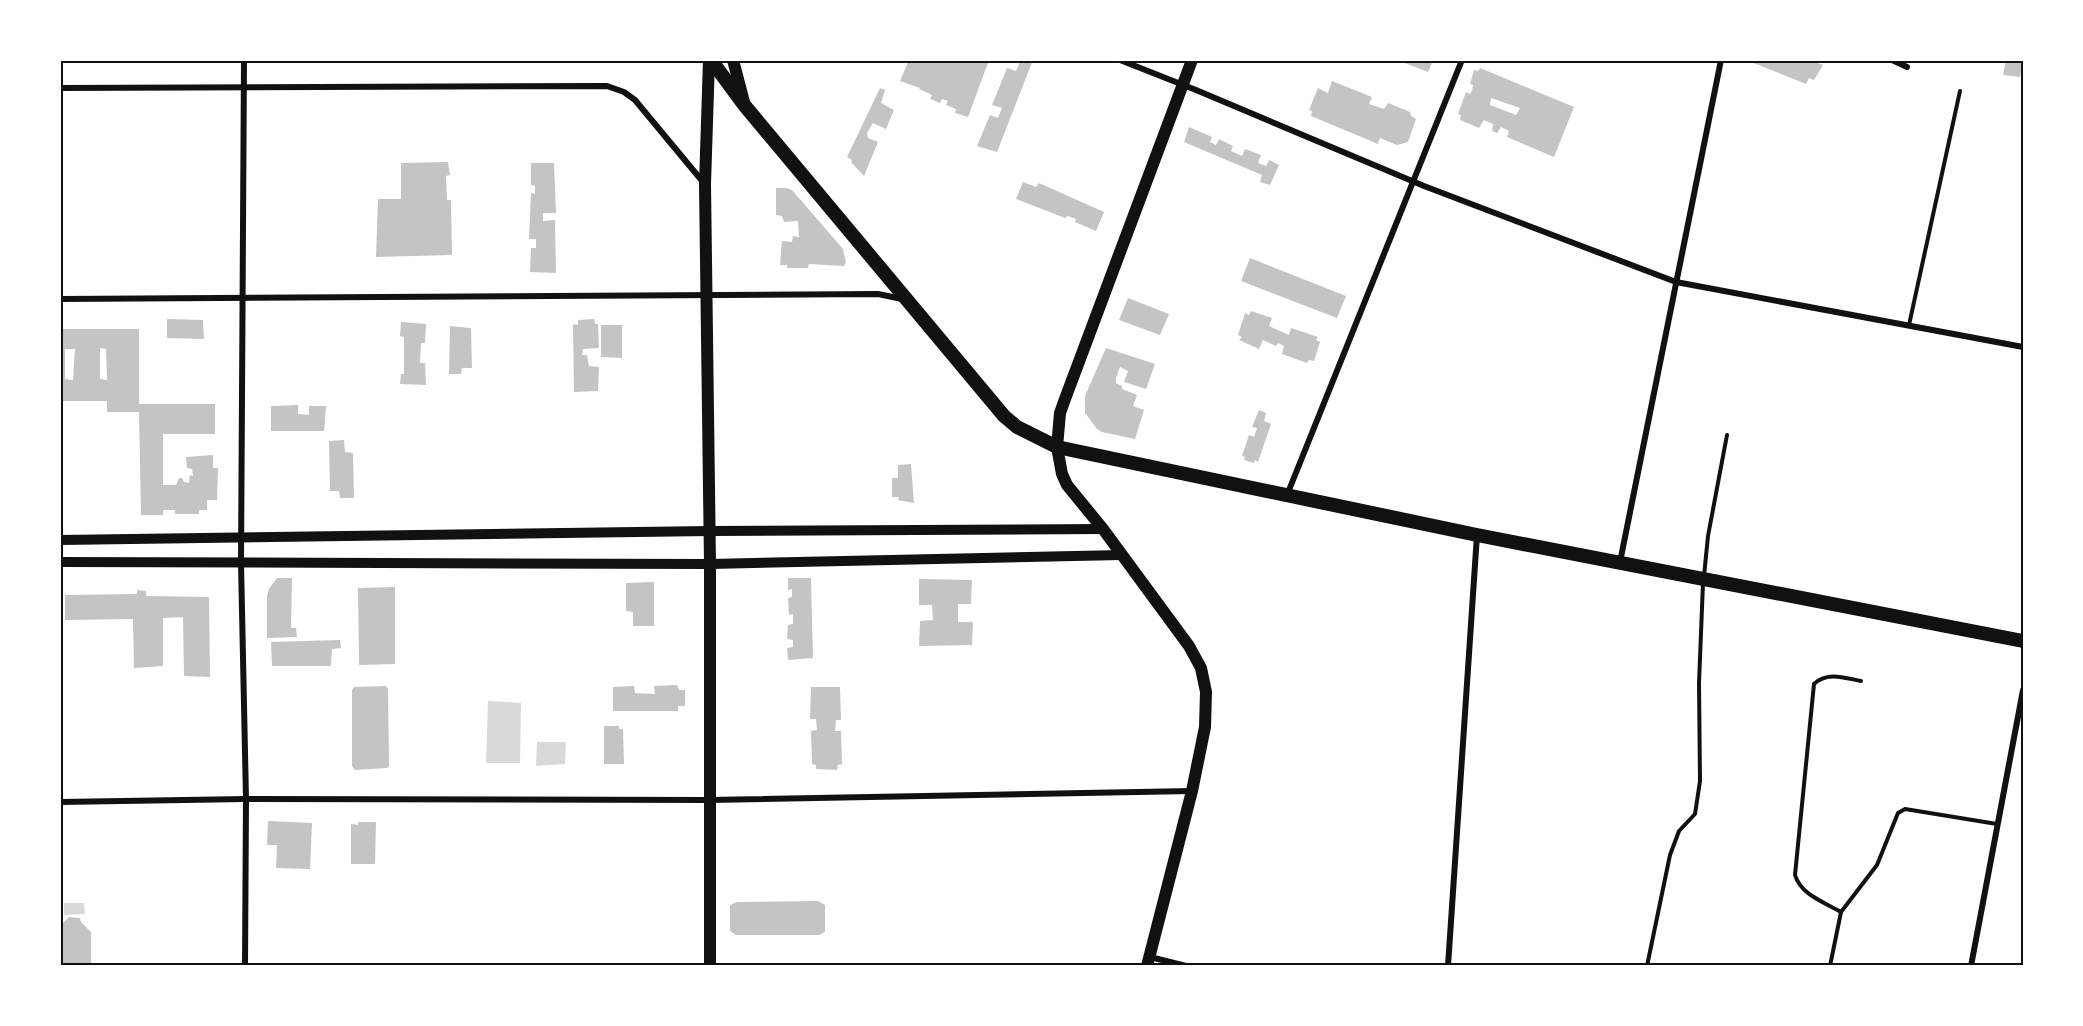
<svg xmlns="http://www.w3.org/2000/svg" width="2083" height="1026" font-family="Commissioner,sans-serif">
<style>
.water{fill:#d9d9d9}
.building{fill:#c4c4c4;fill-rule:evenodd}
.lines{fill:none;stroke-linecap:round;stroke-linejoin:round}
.service{stroke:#111;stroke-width:4}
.minor{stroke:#111;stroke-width:6}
.tertiary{stroke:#111;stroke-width:10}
.secondary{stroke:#111;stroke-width:12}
.primary{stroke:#111;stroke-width:14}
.neatline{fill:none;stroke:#111;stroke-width:2}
</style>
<rect width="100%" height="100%" fill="#fff"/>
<g class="water">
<polygon points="488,701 521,703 520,763 486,763"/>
<polygon points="537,742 566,742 565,764 536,766"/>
<polygon points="64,903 84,903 85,914 64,915"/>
</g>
<g class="building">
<polygon points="909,60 921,60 926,62 927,60 989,60 968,117 955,113 956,109 946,105 948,101 942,99 940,103 930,99 932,95 919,89 920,88 900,81"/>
<polygon points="1016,60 1033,60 997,152 977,146 990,115 998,118 1002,108 992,105 1007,68 1016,71 1020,62"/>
<polygon points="1397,60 1433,60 1428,72"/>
<polygon points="1746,60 1811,60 1823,65 1814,80 1809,78 1806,84"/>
<polygon points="2006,60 2023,60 2020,77 2003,75"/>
<path d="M1480,68L1574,107L1554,157L1507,137L1509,131L1501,127L1497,133L1492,131L1493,124L1484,120L1479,128L1460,120L1461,115L1458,114L1466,92L1470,94L1472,91L1473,85L1470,84L1474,70L1478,71ZM1491,98L1520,108L1516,115L1490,105Z"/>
<polygon points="1332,81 1372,97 1369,104 1384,109 1388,103 1410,112 1411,116 1416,119 1408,142 1397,145 1380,138 1378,144 1311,116 1312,111 1309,110 1318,88 1328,93"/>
<polygon points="880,88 885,90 881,103 894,110 886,129 873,123 867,133 868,138 878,142 864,176 851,162 852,160 847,157"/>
<polygon points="1189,127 1212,137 1210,142 1216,145 1219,139 1233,146 1231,151 1242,156 1245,149 1261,155 1258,163 1266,166 1269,160 1279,165 1270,185 1260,182 1262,175 1184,142"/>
<polygon points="448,162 450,175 446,176 447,200 451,200 452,255 376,257 378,199 401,199 401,163"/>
<polygon points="531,163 554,163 556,213 543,213 543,221 555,220 556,273 530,272 531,248 536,248 536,239 529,239 531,193 535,194 535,186 531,185"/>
<polygon points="1023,182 1036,187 1039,183 1104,212 1096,231 1075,222 1076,219 1068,216 1065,218 1016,199"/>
<polygon points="776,188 786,188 792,190 843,249 846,262 844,266 809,264 808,268 787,268 787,265 780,265 782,241 792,242 793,236 799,237 798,221 784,222 782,216 776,215"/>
<polygon points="1250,258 1346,296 1337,318 1241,281"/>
<polygon points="1128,298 1169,314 1160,335 1119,320"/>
<polygon points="1251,311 1272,318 1269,326 1289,335 1291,328 1318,337 1316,340 1320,342 1314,361 1309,360 1307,363 1282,354 1284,346 1278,343 1276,346 1263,340 1259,349 1239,340 1242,337 1238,335 1245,313 1249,315"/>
<polygon points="167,319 203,320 204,339 167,338"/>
<polygon points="594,319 595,324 598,324 599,348 583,349 582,355 587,355 589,366 599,367 598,391 574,392 573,324 578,325 578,320"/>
<polygon points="401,322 426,324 425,343 421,343 420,363 425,363 426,385 400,384 401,374 404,374 404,337 400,336"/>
<polygon points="601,325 622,325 622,358 601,357"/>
<polygon points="450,326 471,328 472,368 462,368 461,374 449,374"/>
<path d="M60,329H139V404H215V434H163V485H176L179,478H182L184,482L189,483L190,475L193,476L192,469L187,468L186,457L213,455V468H218L217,500H207V510H199V514H175V510H163V515H141L139,412H107V401H60ZM100,348L106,349L107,380L100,379ZM65,349H75L73,380L65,379Z"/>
<polygon points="1106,348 1155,364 1146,389 1124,382 1128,371 1120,367 1116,378 1116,383 1122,386 1122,389 1137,395 1133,406 1144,410 1135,439 1102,432 1097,429 1085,413 1085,396"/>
<polygon points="298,405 298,414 309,415 309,406 326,406 324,431 271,431 271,406"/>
<polygon points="1259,410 1266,413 1264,421 1271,424 1258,462 1255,460 1254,463 1244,460 1245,457 1242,456 1249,435 1254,437 1257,428 1252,427"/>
<polygon points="344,440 345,452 353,453 354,498 340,498 339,491 330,491 329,441"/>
<polygon points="911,464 914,503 898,500 899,497 892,497 892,478 898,478 898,465"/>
<polygon points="277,578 292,578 291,628 296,628 297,637 267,638 267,596 269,589"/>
<polygon points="788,578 811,578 813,658 788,660 787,648 793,647 793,640 787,639 788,625 793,624 793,614 789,615 788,598 792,597 792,589 788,590"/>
<polygon points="919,579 972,580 971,604 958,604 958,622 973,622 972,645 919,646 920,621 933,620 932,605 919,605"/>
<polygon points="654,582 654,626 633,626 633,612 626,611 626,583"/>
<polygon points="395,587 395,664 359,665 358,588"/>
<polygon points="137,590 146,591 146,596 209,597 210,677 184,676 183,617 163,618 163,666 134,668 133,619 65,620 65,595 137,594"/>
<polygon points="340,640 341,648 332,649 331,666 272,666 271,642"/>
<polygon points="677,685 679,690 685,690 685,706 678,706 678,711 613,711 613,687 634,686 635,693 655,694 654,686"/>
<polygon points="386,686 388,689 389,766 387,768 355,770 352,766 352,690 354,687"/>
<polygon points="811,687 840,687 841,720 836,720 835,731 841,731 842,764 838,765 837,770 816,769 816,765 812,764 811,731 817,730 816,719 810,719"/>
<polygon points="604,726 619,726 619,729 623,729 624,764 604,764"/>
<polygon points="268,821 312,823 310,869 276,868 277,845 267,845"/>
<polygon points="358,822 376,822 375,864 351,864 351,824 358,825"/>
<polygon points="818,901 825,905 825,932 819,935 736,935 730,931 730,905 737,902"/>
<polygon points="69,917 80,918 81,922 91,932 91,966 60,966 60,926"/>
</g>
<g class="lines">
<g class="service">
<polyline points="1909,325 1960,91"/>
<polyline points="1704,576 1708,536 1727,435"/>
<path d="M1841,912C1824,902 1801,895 1795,875L1814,684C1827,671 1845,678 1861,681"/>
<polyline points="1647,966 1670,855 1679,831 1695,814 1700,781 1699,683 1703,583"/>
<polyline points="1830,966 1841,912 1877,865 1898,813 1905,809 1997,824"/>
</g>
<g class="minor">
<polyline points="244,60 241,563 246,799 245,966"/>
<polyline points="1120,60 1196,90 1424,186 1676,282 2023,347"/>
<polyline points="1892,60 1907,67"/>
<polyline points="60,88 607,86 624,92 635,100 703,182"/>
<polyline points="60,299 878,294 902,299"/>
<polyline points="1287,495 1462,60"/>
<polyline points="1620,562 1721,60"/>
<polyline points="60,802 246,799 709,800 1192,791"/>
<polyline points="1150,957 1186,966"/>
<polyline points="1448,966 1477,535"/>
<polyline points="1971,966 2023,690"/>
</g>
<g class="tertiary">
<polyline points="60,540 710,531 1103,529"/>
<polyline points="60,562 710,564 1122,555"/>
</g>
<g class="secondary">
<polyline points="709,60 705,184 710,564 710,966"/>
<polyline points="733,60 744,102"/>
<polyline points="1147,966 1192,791 1205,727 1206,692 1201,668 1189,646 1103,529 1067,485 1062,474 1057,447 1060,413 1065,399 1192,60"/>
</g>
<polyline class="primary" points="711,60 745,106 1004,416 1017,427 1057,447 1477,535 2023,641"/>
</g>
<rect width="2083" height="1026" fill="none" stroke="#ffffff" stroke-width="123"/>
<rect x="62" y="62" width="1960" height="902" class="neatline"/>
</svg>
